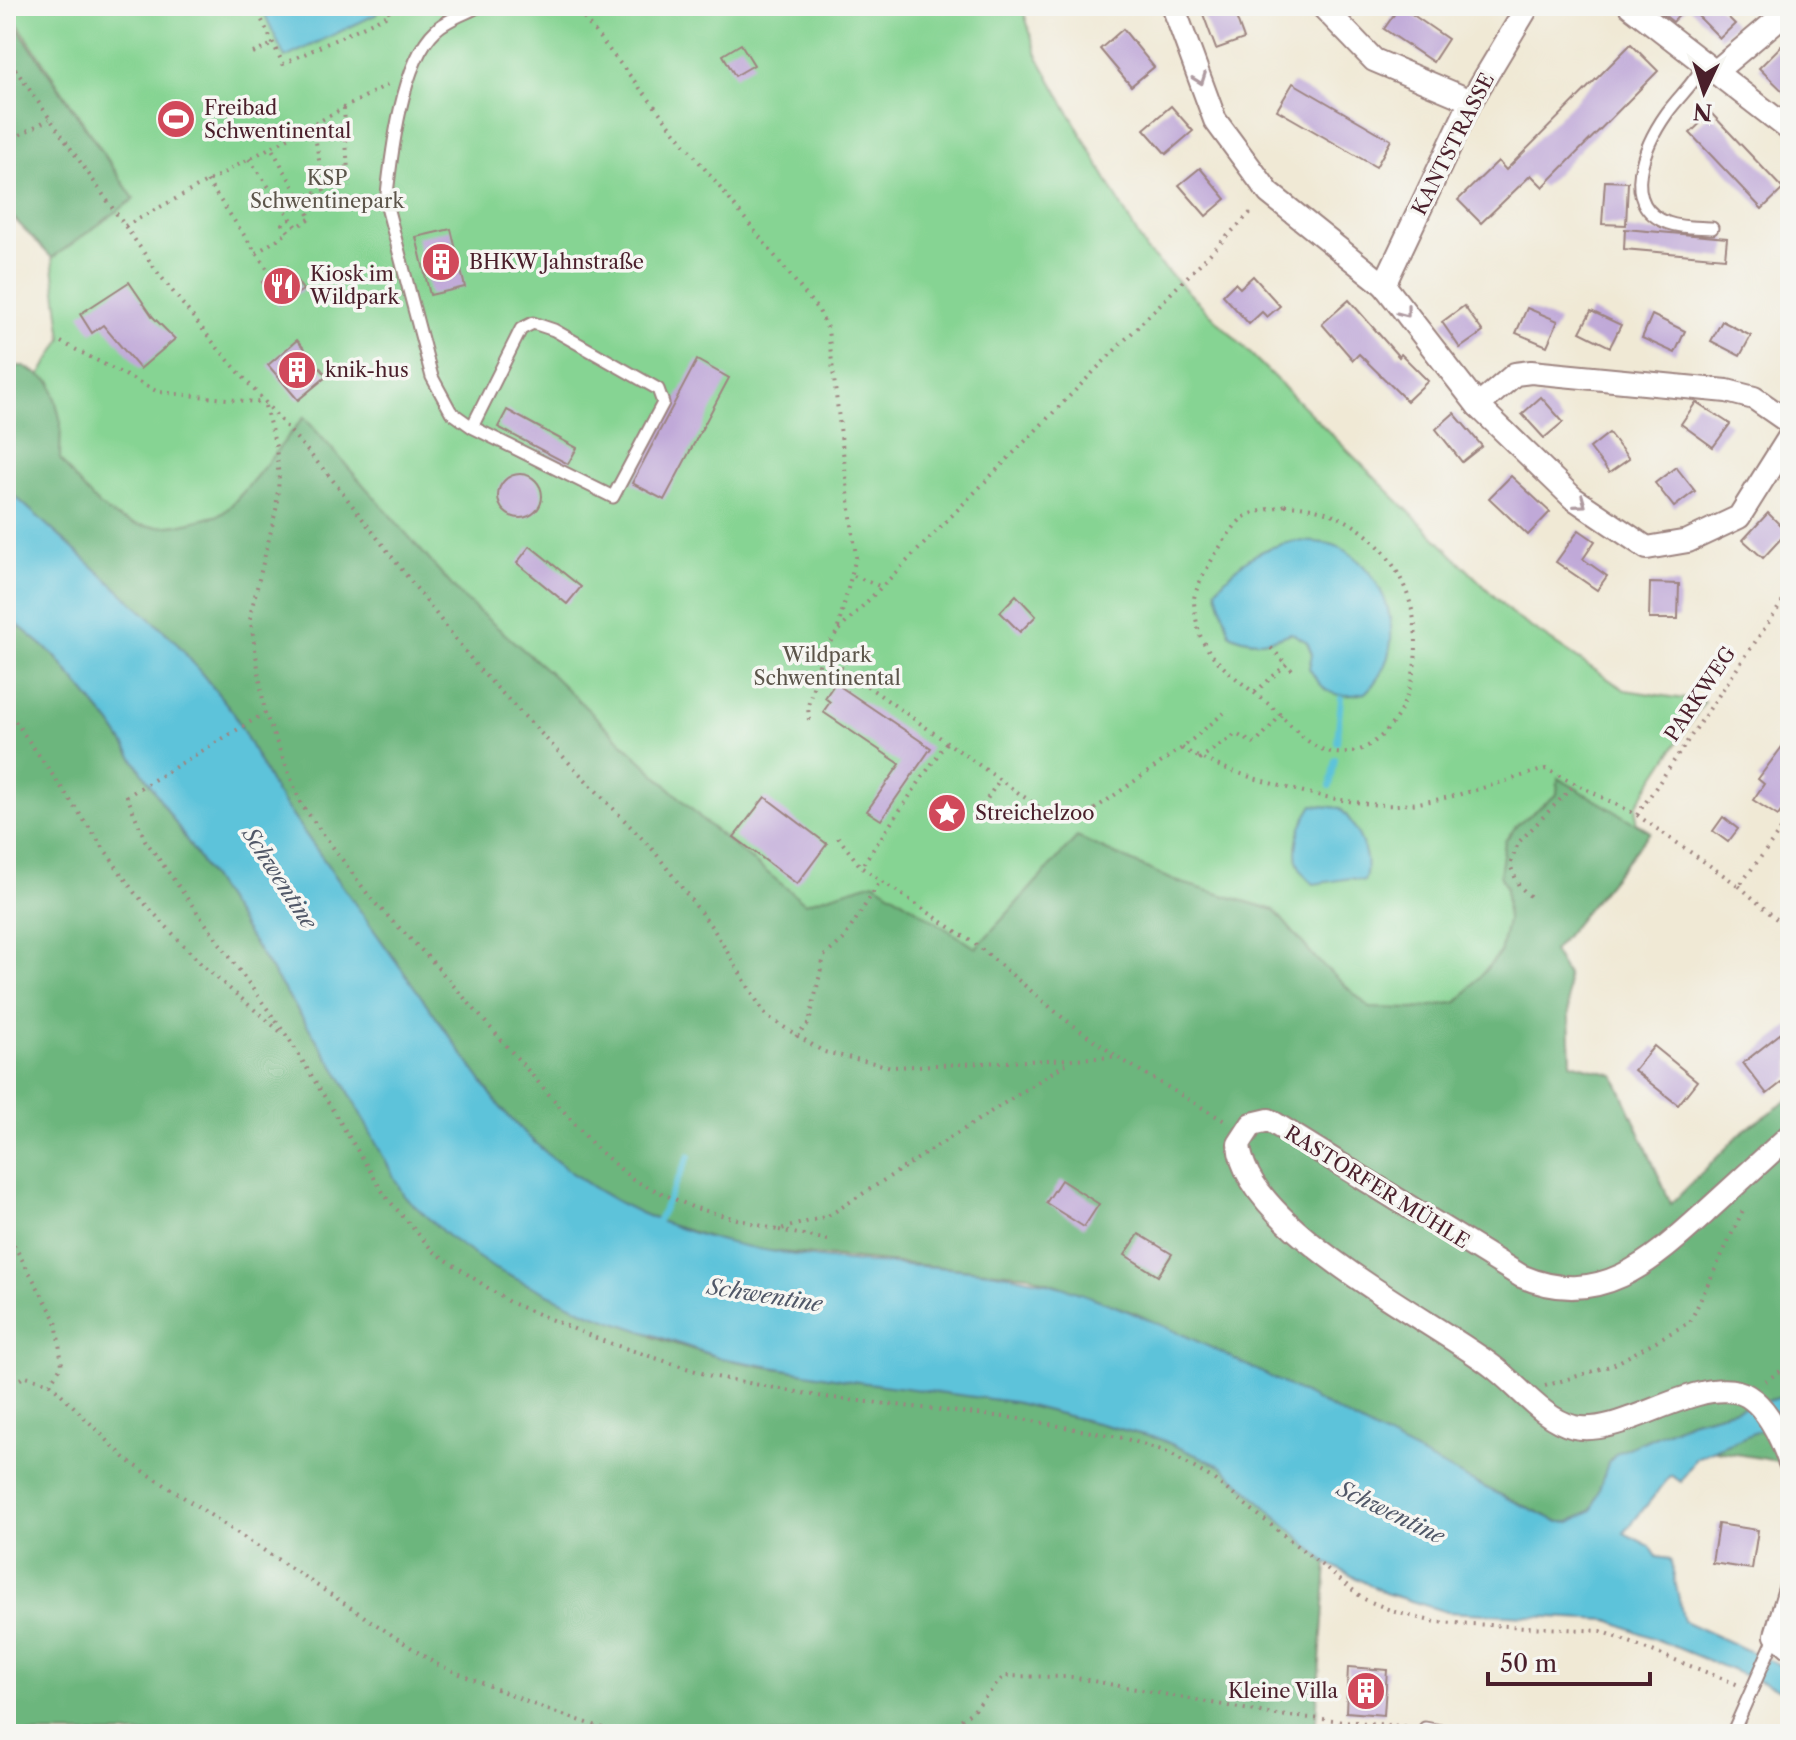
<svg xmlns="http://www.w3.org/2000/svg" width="1796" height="1740" font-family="'Libre Caslon Text',serif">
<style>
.green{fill:#86d493;stroke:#687a5f;stroke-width:2}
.forest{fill:#6cb67d;stroke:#5b6a54;stroke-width:2}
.water{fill:#5dc3da;stroke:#547182;stroke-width:2}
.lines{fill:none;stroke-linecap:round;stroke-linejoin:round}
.stream{stroke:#5dc3da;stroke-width:6}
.building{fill:#c0a9d8}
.service-casing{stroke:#9d8480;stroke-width:15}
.minor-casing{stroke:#9d8480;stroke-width:26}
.path{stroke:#9d8480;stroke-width:4;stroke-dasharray:2 6;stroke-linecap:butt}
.service{stroke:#fff;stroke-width:11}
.minor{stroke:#fff;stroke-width:22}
.oneway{stroke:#ae9aa0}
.labels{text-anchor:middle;stroke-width:7;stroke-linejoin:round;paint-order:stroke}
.poi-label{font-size:20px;fill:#4a1f2b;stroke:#f6f6f2;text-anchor:start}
.street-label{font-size:20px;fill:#4a1f2b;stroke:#f6f6f2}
.park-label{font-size:20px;fill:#5c554a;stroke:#f6f6f2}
.water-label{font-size:22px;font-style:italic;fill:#515868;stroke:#f6f6f2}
</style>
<rect width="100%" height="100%" fill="#f6f6f2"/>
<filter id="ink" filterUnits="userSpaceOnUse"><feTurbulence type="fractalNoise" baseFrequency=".0125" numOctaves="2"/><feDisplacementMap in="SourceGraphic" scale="16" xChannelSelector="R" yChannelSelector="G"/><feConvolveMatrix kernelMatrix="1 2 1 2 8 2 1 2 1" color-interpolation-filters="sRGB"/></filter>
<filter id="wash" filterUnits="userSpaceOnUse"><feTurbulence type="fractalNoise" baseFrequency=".006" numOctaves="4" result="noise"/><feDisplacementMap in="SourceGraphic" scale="32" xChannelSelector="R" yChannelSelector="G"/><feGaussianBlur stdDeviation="1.8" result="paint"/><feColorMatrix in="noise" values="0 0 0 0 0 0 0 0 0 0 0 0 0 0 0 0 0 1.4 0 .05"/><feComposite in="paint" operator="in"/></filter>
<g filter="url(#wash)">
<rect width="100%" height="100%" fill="#f0e9d5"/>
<polygon class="green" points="6,6 1022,6 1037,55 1146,250 1514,616 1625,690 1704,702 1637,804 1636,822 1650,832 1553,951 1567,975 1571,1063 1614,1075 1671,1204 233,712 175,641 6,488 6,432 62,339 52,258 134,199"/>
<g class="forest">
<polygon points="6,11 134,199 52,258 6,210"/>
<path d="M6,366H24L51,382L61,422L60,459C97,509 124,539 191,522C200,519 212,518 221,514C234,508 290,433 304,417L461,596L549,672L706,823L805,903L874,882L976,948L1077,837L1175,881L1274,910L1317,960L1370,1008L1414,1009L1458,1002L1500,953L1507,921L1506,888L1500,875L1505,841L1517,825L1557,794L1558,778L1650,832L1553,951L1567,975L1571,1063L1614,1075L1671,1204L1744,1130L1790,1099V1395L1690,1421L1617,1453L1611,1459L1592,1510L1570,1522H1559L1409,1452L1137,1314L1028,1275L748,1249L666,1224L607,1199L577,1179L534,1146L500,1107L276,793L233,712L175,641L6,488Z"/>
<polygon points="6,615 54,655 111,724 341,1077 361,1114 653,1337 721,1358 761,1366 1013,1402 1160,1439 1223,1467 1327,1563 1315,1734 6,1734"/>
<polygon points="1790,1417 1790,1463 1711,1450 1781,1418"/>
</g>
<g class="water">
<polygon points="261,6 373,6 377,14 285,58"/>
<path d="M6,488L175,641L233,712L276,793L500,1107C599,1220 715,1250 860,1262C937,1268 1006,1267 1080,1293C1247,1352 1397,1451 1559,1522H1570L1592,1510L1608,1463L1617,1453L1690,1421L1790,1395V1417L1696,1458L1681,1482L1671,1475L1624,1533L1650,1546L1657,1557L1670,1559L1684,1621L1790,1670V1694L1609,1620L1447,1612L1385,1593L1327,1563L1223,1467L1160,1439L1013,1402L851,1381L721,1358L586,1312L495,1269L450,1238L404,1196L341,1077L111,724L54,655L6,615Z"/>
<path d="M1296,541C1312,542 1330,541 1345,550C1393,582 1410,652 1365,693C1336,699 1324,695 1309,668L1312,654L1307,642L1291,633C1269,642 1252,645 1230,634L1216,589C1240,561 1259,548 1296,541Z"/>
<path d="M1313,805L1340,808C1356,825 1373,857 1364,881L1351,878L1314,884C1285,864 1296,831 1313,805Z"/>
</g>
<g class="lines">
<g class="stream">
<polyline points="1337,742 1341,698"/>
<polyline points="1330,786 1335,759"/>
<polyline points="654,1229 689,1156"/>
</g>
</g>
<g id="blocks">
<g class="building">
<polygon points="1200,6 1232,6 1244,39 1216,49"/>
<polygon points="1400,6 1448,39 1433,62 1384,29"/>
<polygon points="1653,6 1717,6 1735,24 1720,38 1688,6 1673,22"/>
<polygon points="1123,29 1154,67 1131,86 1100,49"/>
<polygon points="741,44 754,65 735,76 723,55"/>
<polygon points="1631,44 1658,71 1543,187 1531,175 1481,223 1458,200 1498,161 1506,170"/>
<polygon points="1781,46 1790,54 1790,98 1759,68"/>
<polygon points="1293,83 1391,140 1376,167 1277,110"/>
<polygon points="1171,106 1193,131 1166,154 1144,129"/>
<polygon points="1711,113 1783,189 1762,209 1690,133"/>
<polygon points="1200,168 1226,199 1206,216 1179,185"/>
<polygon points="1605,181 1628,182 1626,225 1602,224"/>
<polygon points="451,229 465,287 430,295 416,237"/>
<polygon points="1625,229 1727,238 1725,258 1624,249"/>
<polygon points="287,266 303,290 278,306 262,282"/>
<polygon points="1253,276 1280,306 1267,317 1262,312 1249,324 1223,295 1235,283 1240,288"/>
<polygon points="129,282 153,317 175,339 140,369 103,325 92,333 80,314"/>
<polygon points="1349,300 1399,357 1401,354 1428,381 1407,401 1359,354 1353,360 1322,324"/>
<polygon points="1464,306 1483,332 1460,348 1442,322"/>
<polygon points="1527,308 1558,321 1547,346 1516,333"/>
<polygon points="1591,311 1621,325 1610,347 1580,332"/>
<polygon points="1652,315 1685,331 1675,353 1642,338"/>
<polygon points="1722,321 1751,336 1740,356 1711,341"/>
<polygon points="297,340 327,376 298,400 268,365"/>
<polygon points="697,360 729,378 664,500 632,483"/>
<polygon points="1541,397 1563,422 1544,438 1522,414"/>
<polygon points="1696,402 1730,424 1713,447 1681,424"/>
<polygon points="507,410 577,448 568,464 498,427"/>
<polygon points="1454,413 1482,446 1462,462 1436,429"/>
<polygon points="1609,433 1629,459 1609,473 1590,448"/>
<polygon points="1676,467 1695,491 1674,507 1655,483"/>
<circle cx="520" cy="496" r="22"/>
<polygon points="1511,476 1550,512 1528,535 1489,498"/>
<polygon points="1768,513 1787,532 1763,558 1743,540"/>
<polygon points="1579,530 1595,541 1583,559 1607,576 1597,590 1556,562"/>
<polygon points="530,546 581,587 567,604 517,563"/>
<polygon points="1650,583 1679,584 1678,619 1649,619"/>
<polygon points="1016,595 1036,616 1020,632 1000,612"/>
<polygon points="835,683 931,748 881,820 867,811 900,764 823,712 830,702 825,698"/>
<polygon points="1790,736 1790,798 1778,816 1753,800 1764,784 1758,779"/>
<polygon points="765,797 827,844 797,884 734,837"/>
<polygon points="1723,817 1738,829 1728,842 1713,831"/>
<polygon points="1790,1026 1790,1076 1767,1094 1743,1063"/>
<polygon points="1654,1046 1697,1081 1678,1105 1634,1070"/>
<polygon points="1061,1180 1099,1204 1084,1227 1046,1203"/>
<polygon points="1139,1234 1172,1254 1158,1276 1125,1255"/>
<polygon points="1718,1524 1758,1530 1752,1569 1712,1563"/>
<polygon points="1348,1667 1387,1670 1384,1715 1346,1712"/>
</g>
</g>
</g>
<g filter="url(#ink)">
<use href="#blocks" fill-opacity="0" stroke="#9d8480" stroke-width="2"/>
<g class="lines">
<defs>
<g id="service">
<path d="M1704,64C1695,83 1680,95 1667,113C1645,144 1618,205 1668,223C1681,228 1698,227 1712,228"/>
<path d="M472,427L521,329L533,323L554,330L658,389L663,403L613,497L472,427L451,412L432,377L386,203C391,157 401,62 436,30C447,19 467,13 480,6"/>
<polyline points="1425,1728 1457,1734"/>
<polyline points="1732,1734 1776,1635"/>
</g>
<g id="minor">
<polyline points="1173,6 1215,120 1269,193 1384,285 1478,406 1573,498 1647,548 1688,541 1739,517 1790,436"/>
<polyline points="1322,6 1374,60 1471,101"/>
<polyline points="1630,6 1790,130"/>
<polyline points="1715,72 1790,9"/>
<polyline points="1384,285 1471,101 1528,6"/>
<polyline points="1478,406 1515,374 1531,372 1727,391 1754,398 1790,423"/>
<path d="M1790,1135C1763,1160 1735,1185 1708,1210C1652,1261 1600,1310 1521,1276L1269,1120L1252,1124L1239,1144C1244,1227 1429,1318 1492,1366C1518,1385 1542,1419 1574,1427C1621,1437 1690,1380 1738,1392C1765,1399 1782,1440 1790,1463"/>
<polyline points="1790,1589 1776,1635 1790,1647"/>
</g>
</defs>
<use href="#service" class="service-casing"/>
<use href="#minor" class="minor-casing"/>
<g class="path">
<polyline points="255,6 283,64 390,14 387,6"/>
<polyline points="574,6 819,311 828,330 856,557 837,632 822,654 1054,818 1075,819 1086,815 1182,748 1224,713"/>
<polyline points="854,6 858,12"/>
<polyline points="253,53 273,44"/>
<polyline points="6,56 158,273 216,346 331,478 478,668 654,851 714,930 766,1016 824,1052 892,1067 1117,1057 1228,1123"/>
<polyline points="344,108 349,188"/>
<polyline points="6,142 49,119"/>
<polyline points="249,159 297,227 311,218 271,147"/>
<polyline points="321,171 348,168"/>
<polyline points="207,181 268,270"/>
<polyline points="299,197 324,190 313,124"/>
<polyline points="125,226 392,82"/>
<polyline points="256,253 289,232 283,224 292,218"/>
<polyline points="61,342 158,392 265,403"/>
<polyline points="265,406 276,447 279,479 276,510 250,616 265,713 301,804 372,900 431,960 595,1147 633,1180 692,1207 777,1230 828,1216 1067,1063"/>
<path d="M1285,505C1386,507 1442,613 1404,703C1392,732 1360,764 1324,750C1305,744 1287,720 1273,708C1249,687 1212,665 1200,635C1197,626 1194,609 1194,599C1195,584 1232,524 1244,517C1256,511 1272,509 1285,505Z"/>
<polyline points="854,576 882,587"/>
<polyline points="839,630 1254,209"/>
<polyline points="1271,648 1287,664"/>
<polyline points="1255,692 1287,664 1294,672"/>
<polyline points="6,708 134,892 204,967 282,1033"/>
<polyline points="265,713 127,796 145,840 289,1039 386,1197 433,1251 509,1302 603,1341 711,1376 824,1397 1022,1419 1123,1438 1165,1451 1212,1478 1364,1599 1395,1612 1435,1622 1601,1631 1739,1685"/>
<polyline points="809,720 808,706 822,654"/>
<polyline points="946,743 861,867 978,946 1063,1018 1116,1056"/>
<path d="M1182,748C1224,775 1348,808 1398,805C1448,802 1498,782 1546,769L1637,815L1739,886L1790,818"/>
<polyline points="1199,759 1236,734 1255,744 1281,715"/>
<polyline points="983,805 1000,779"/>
<polyline points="1637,815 1790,591"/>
<polyline points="838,837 861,867"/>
<polyline points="1739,886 1790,931"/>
<polyline points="1530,896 1519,886 1510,865 1518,843 1576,783"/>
<polyline points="796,1037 809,1023 824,956 843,940 881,880"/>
<polyline points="779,1230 828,1240"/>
<polyline points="6,1231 56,1320 62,1365 50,1383"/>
<polyline points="1765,1381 1790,1365"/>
<polyline points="1545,1386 1613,1365 1690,1322 1745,1206"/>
<polyline points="6,1387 26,1376 50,1383 127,1460 436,1664 545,1709 621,1734"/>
<polyline points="942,1734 974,1710 1004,1676 1071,1677 1277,1715 1412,1727"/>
</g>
<use href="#service" class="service"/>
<use href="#minor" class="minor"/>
</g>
<defs><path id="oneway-chevron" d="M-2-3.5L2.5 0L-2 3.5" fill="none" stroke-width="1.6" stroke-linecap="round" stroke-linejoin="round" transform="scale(2)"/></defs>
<g class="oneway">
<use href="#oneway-chevron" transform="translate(1200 79) rotate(70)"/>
<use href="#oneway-chevron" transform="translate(1405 312) rotate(52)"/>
<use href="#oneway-chevron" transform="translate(1581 503) rotate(36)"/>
</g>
</g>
<defs>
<symbol id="stadium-disc" viewBox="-11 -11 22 22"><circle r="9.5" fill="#d1495b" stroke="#f6f6f2"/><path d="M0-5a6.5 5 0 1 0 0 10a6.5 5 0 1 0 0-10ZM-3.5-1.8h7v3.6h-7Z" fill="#fff"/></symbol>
<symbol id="building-disc" viewBox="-11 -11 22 22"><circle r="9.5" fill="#d1495b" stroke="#f6f6f2"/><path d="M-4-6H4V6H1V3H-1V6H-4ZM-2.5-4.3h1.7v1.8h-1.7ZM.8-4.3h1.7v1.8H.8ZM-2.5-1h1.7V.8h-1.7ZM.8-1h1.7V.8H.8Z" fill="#fff"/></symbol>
<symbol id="restaurant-disc" viewBox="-11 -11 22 22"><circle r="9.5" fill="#d1495b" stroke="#f6f6f2"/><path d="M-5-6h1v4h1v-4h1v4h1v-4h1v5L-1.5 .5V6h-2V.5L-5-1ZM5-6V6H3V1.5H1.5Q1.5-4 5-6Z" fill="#fff"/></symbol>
<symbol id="sight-disc" viewBox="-11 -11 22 22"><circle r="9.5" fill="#d1495b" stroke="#f6f6f2"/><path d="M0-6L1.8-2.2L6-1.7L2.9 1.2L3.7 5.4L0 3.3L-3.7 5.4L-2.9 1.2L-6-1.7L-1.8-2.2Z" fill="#fff"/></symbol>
</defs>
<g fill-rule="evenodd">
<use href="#stadium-disc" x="154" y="97" width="44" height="44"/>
<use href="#building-disc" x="419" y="240" width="44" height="44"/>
<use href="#restaurant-disc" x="260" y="264" width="44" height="44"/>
<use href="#building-disc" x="275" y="348" width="44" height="44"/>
<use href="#sight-disc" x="925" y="791" width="44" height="44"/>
<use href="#building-disc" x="1344" y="1669" width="44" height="44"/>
</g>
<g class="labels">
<g class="poi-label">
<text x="204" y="115">Freibad<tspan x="204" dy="23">Schwentinental</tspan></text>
<text x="469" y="269">BHKW Jahnstraße</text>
<text x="310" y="281">Kiosk im<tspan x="310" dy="23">Wildpark</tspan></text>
<text x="325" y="377">knik-hus</text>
<text x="975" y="820">Streichelzoo</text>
<text x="1338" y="1698" text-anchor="end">Kleine Villa</text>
</g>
<g class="street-label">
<text transform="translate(1453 144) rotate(-63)" y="7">KANTSTRASSE</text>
<text transform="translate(1700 694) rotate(-56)" y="7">PARKWEG</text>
<text transform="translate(1377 1187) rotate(32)" y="7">RASTORFER MÜHLE</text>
</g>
<g class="park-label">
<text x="327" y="185">KSP<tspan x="327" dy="23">Schwentinepark</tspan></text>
<text x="827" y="662">Wildpark<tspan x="827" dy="23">Schwentinental</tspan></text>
</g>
<g class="water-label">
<text transform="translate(280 878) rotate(57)" y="8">Schwentine</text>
<text transform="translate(765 1295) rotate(9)" y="8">Schwentine</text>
<text transform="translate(1391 1512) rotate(26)" y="8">Schwentine</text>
</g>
</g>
<rect width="1796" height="1740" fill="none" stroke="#f6f6f2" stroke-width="32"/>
<g transform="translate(1704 92) rotate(184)" stroke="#f6f6f2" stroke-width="6" paint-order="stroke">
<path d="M0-6L14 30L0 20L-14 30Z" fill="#4a1f2b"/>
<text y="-12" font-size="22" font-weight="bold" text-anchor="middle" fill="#4a1f2b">N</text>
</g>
<path d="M1488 1672v12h162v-12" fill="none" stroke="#4a1f2b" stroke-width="4"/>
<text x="1500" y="1672" font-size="24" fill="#4a1f2b" stroke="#f6f6f2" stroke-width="6" paint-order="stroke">50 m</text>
</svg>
